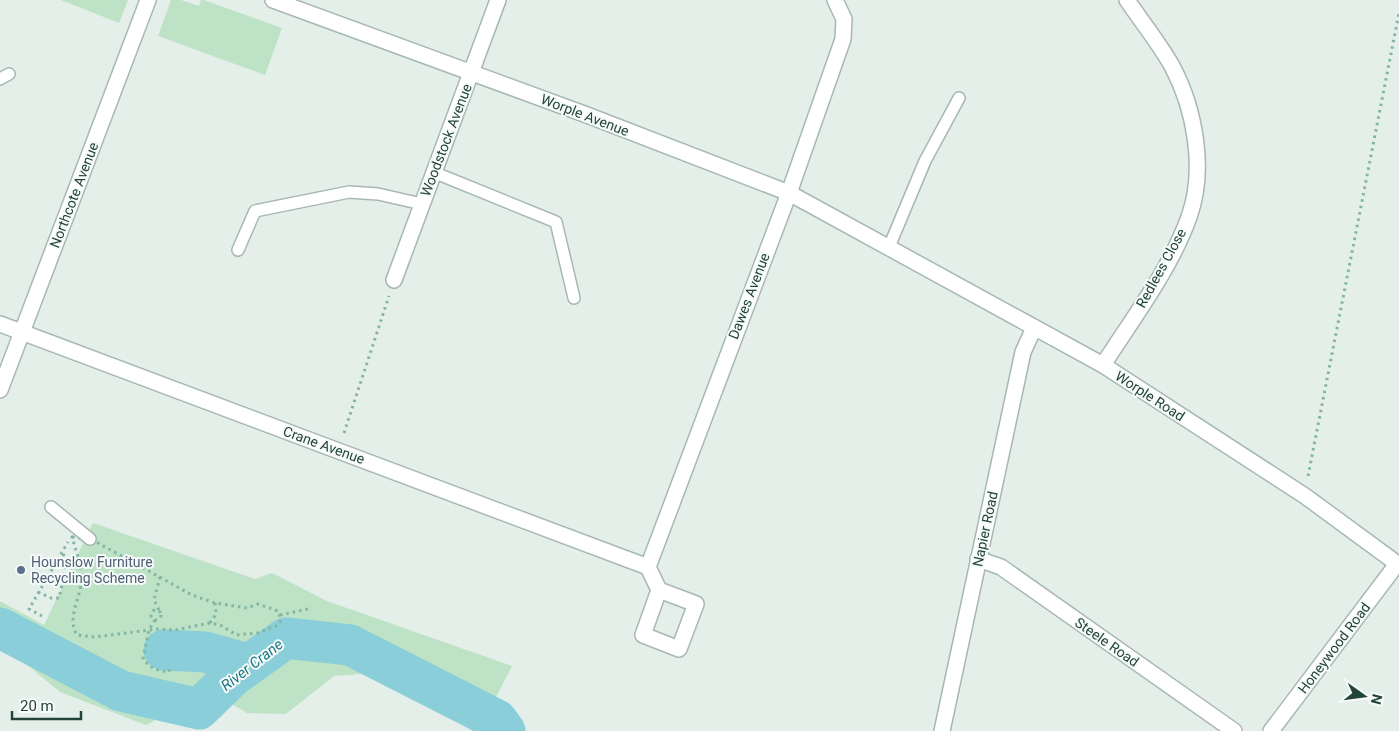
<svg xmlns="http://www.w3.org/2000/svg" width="1399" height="731" font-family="Roboto,sans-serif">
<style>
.green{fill:#bde2c6}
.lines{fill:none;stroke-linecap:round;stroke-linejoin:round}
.river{stroke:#89ced8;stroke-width:41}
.lane-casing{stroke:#a7b8b2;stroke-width:14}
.street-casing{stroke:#a7b8b2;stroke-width:18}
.path{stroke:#83b5a4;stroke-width:3;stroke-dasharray:2.5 4;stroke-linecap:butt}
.lane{stroke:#fff;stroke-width:11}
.street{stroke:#fff;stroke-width:15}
.service-dot{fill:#5c6f8a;stroke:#f6fbf9;stroke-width:2}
.labels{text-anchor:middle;stroke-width:4;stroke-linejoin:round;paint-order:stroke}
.street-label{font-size:14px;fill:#22433a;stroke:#f6fbf9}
.service-label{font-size:14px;fill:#4e5e75;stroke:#f6fbf9;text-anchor:start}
.water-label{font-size:15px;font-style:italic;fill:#167685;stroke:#f6fbf9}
</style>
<rect width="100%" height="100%" fill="#e5efea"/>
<g class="green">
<polygon points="61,0 128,0 119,23"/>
<polygon points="171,0 181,0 199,6 201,0 204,0 282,28 265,75 158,36"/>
<polygon points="93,523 255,579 272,573 327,601 512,666 490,709 361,674 334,676 286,714 247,713 218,696 177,709 146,725 60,692 8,649 0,646 0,601 44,625"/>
</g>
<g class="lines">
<g class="river">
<polyline points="0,628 121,691 199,709 233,676 286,638 350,645 497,720 505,731"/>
<polyline points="164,650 205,652 248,664"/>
</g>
<defs>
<g id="lane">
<polyline points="0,79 9,74"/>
<polyline points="433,172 556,222 574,298"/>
<polyline points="889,247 925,161 959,98"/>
<polyline points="238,250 255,211 349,192 378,194 422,204"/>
<polyline points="51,507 90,539"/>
</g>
<g id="street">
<polyline points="273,0 587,115 789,193 1103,365 1305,496 1399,565"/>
<polyline points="394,280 498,0"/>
<polyline points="0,324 648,567"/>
<path d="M1103,365C1133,318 1170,270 1189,217C1206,170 1195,109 1172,66C1159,43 1142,22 1127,0"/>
<polyline points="0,390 148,0"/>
<polyline points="978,559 1001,567 1234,731"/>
<polyline points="659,590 643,635 679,649 696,604 659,590 648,567 789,193 843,39 844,19 835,0"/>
<polyline points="942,731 1023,352 1034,328"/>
<polyline points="1271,731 1397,564"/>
</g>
</defs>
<use href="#lane" class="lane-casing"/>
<use href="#street" class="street-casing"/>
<g class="path">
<polyline points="344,433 389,296"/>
<polyline points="1308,476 1399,13"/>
<path d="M72,537L90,539L98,543L192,595L215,603L247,608L258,604L278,611L281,620L278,625L257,633L237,635L220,625L210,623L175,630L157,629L95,637L77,635C67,619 79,601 81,584C83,568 76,552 72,537Z"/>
<polyline points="38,592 51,598 59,598 65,572 63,550"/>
<polyline points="159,610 154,600 160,577"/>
<circle cx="156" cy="615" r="5"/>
<polyline points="280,615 308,609"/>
<polyline points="42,616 29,609 68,542"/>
<path d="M155,620L149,630L143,659C150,668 158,671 169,672L170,666"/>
<polyline points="210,623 216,614 215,603"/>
</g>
<use href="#lane" class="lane"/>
<use href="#street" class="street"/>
</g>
<circle class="service-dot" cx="21" cy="570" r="5"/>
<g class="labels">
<g class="street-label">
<text transform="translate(585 115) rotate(21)" y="5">Worple Avenue</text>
<text transform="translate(446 140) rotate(-69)" y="5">Woodstock Avenue</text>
<text transform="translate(74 195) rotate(-69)" y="5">Northcote Avenue</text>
<text transform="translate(1161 268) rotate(-61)" y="5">Redlees Close</text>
<text transform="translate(749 296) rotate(-69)" y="5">Dawes Avenue</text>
<text transform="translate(1150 396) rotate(33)" y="5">Worple Road</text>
<text transform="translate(324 445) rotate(20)" y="5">Crane Avenue</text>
<text transform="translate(985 529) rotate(-78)" y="5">Napier Road</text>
<text transform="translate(1107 642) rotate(35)" y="5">Steele Road</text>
<text transform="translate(1334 648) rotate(-53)" y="5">Honeywood Road</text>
</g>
<g class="service-label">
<text x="31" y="567">Hounslow Furniture<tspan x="31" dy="16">Recycling Scheme</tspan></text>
</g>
<g class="water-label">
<text transform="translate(252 665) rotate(-38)" y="5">River Crane</text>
</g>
</g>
<g transform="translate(1364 696) rotate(104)" stroke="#f6fbf9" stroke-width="4" paint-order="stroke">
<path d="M0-4L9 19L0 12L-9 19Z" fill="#22433a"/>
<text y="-8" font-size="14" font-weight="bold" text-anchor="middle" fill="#22433a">N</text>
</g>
<path d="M12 711v8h69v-8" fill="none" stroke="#22433a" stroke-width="2.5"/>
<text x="20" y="711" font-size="15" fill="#22433a" stroke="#f6fbf9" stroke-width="4" paint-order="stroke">20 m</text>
</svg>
